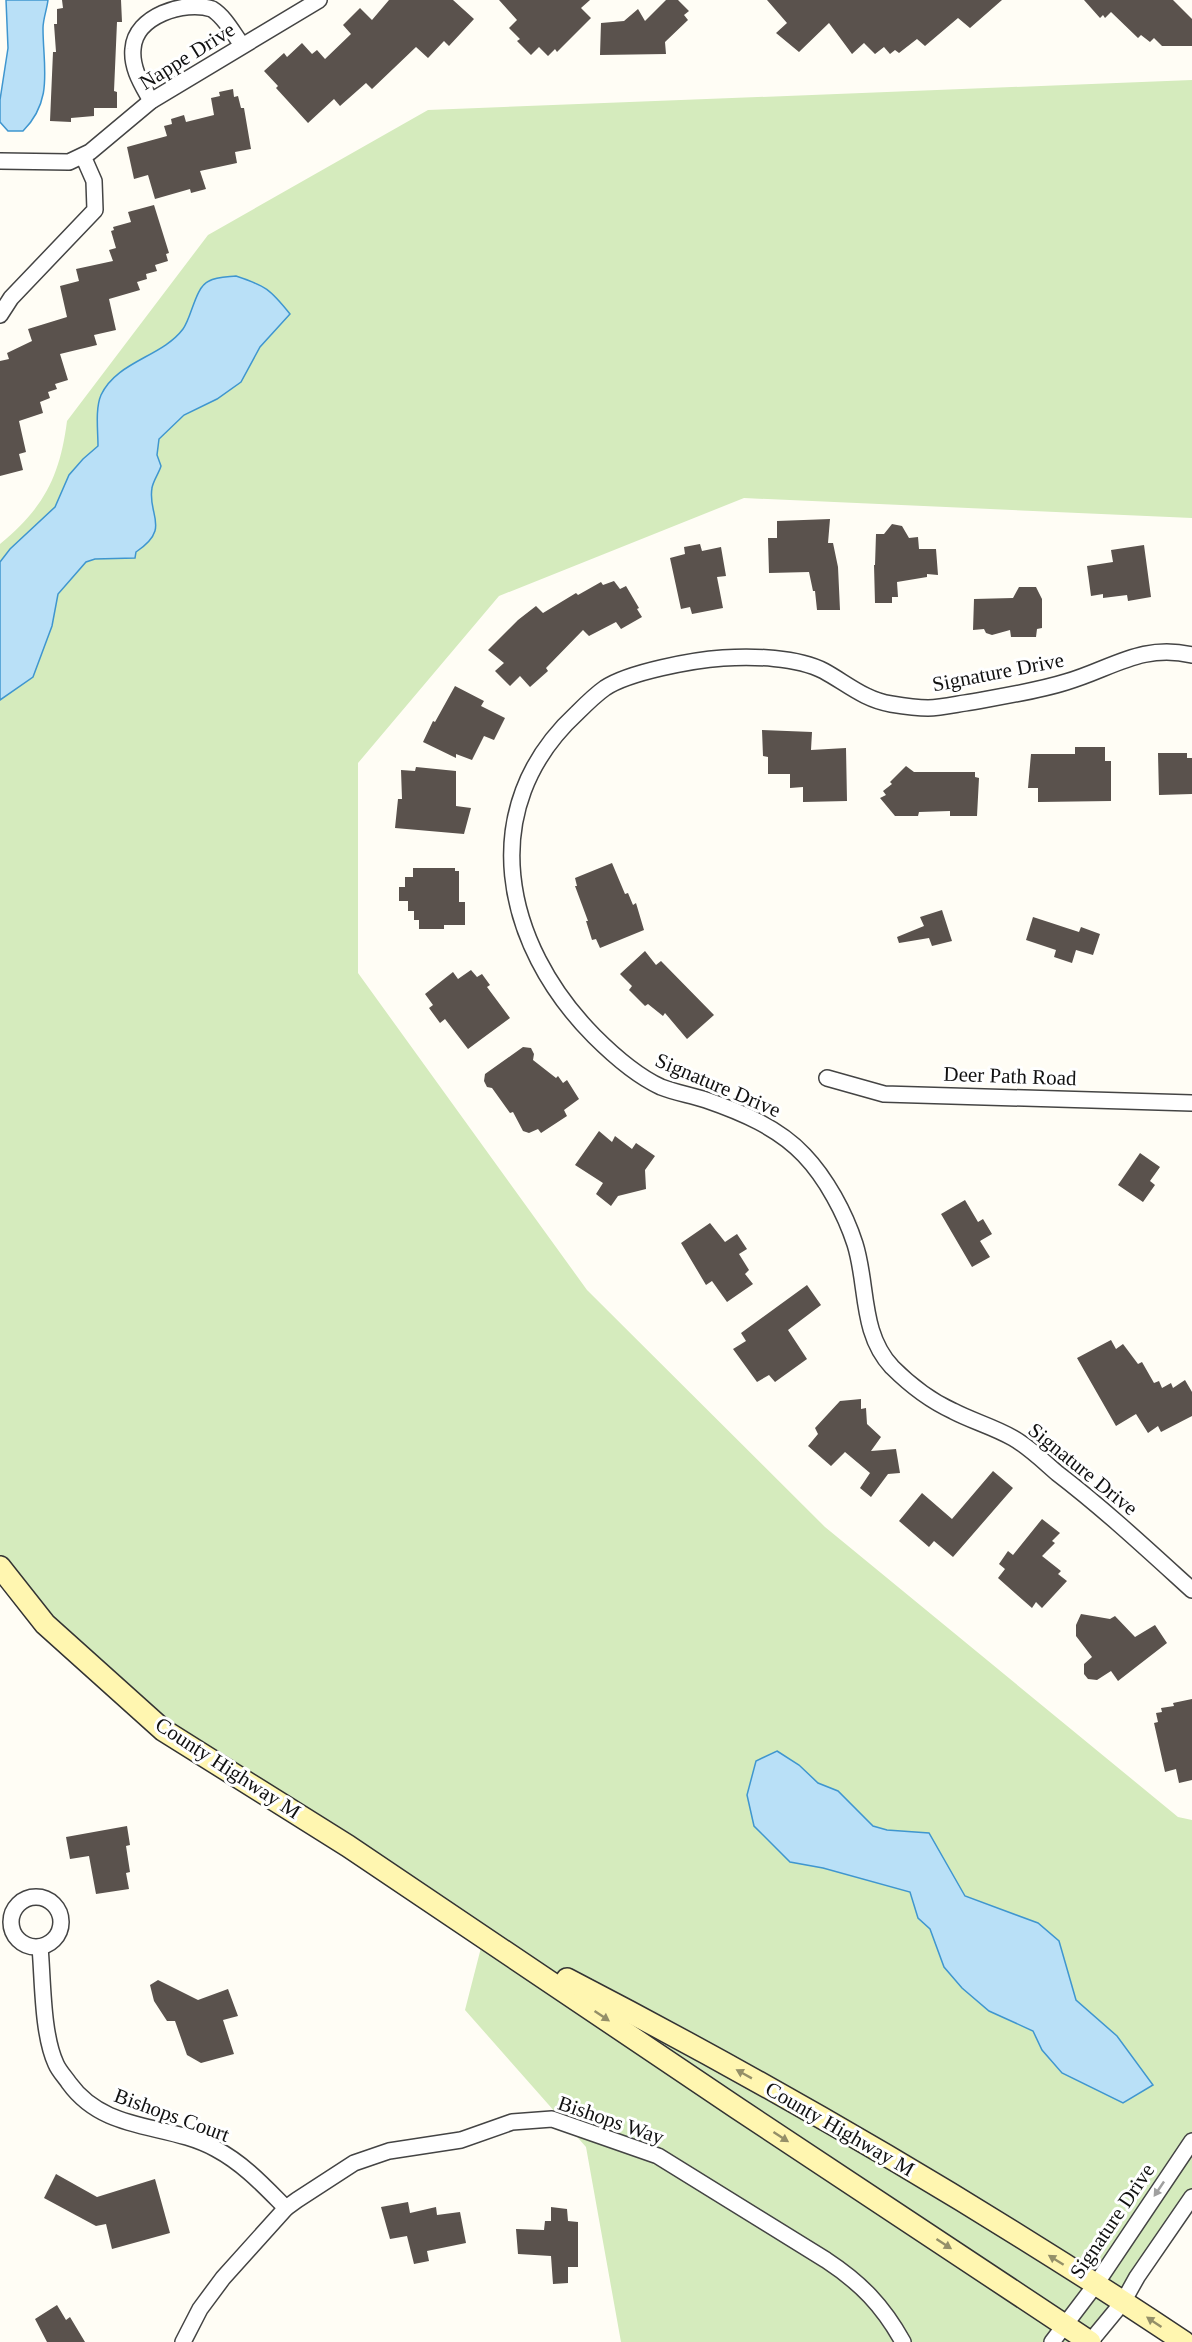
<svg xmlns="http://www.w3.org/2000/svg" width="1192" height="2342" font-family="'Times New Roman',serif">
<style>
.green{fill:#d5ebbd}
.water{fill:#b9e0f7;stroke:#3f96cf;stroke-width:1.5}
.building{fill:#5a524d}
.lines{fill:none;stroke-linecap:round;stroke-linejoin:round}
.street-casing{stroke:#444;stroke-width:18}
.secondary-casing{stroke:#333;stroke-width:24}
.street{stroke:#fff;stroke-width:15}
.secondary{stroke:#fff6b0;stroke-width:21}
.oneway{fill:#948f68}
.oneway2{fill:#a0a0a0}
.labels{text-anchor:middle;stroke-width:6;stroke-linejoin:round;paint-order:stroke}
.street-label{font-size:21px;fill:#111;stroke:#fff}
</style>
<rect width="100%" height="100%" fill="#fffdf5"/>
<path class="green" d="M1192,80V518L744,498L499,596L358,763V973L587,1290L825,1527L1178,1817L1192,1820V2197L1090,2342H621L586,2147L465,2010L484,1936L163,1730L0,1567V544C44,508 60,476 67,421L208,235L428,110Z"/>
<g class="water">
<path d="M6,0H48C47,9 43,19 43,28C43,67 54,100 23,131H8L0,122V100L8,48Z"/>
<path d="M236,276C266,286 270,289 290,314L260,347L241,382L217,399L184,415L159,439L157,455L161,466C159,473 153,481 152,488C147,515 172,528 136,552L135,558L95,559L86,562L58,594L52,626L33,677L0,700V562L10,549L55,507L69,475L83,459L98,446C98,431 95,409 101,395C117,361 162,357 183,329C192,317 195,287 209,281C216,277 228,277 236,276Z"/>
<polygon points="777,1751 799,1765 818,1783 838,1791 873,1826 887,1830 929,1833 965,1896 1038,1923 1059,1941 1076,2000 1117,2036 1153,2085 1123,2103 1062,2073 1042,2050 1033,2031 989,2011 962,1988 944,1967 930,1929 918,1918 910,1892 823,1868 790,1862 754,1826 747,1795 756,1761"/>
</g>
<g class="building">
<polygon points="62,0 121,0 122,22 117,22 114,91 117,92 117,108 94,108 94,116 71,118 71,122 50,121 53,52 56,52 54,24 57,24 57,9 63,8"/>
<polygon points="389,0 453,0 474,19 449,46 444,41 428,58 416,47 372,89 366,83 340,106 334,99 308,123 276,88 278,86 264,71 284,53 287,57 302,43 312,54 317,50 325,59 351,34 343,25 360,8 372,20"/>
<polygon points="499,0 590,0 581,8 591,18 557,52 555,49 548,56 539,47 531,55 517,41 520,39 509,28 517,20"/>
<polygon points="666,0 678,0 689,11 684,15 688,20 665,42 666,54 600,55 601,23 624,21 638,9 645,21"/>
<polygon points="767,0 1002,0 970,28 958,18 925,46 917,39 899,53 895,50 890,54 884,47 875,54 864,43 852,54 829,23 799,52 776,33 787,23"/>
<polygon points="1084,0 1173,0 1192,19 1192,46 1162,46 1154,38 1150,42 1141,35 1138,38 1111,12 1105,18 1103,15 1100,18"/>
<polygon points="233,89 234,97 238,96 241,108 244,108 251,149 235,152 237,163 200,171 206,189 191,193 190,189 155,199 148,175 134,179 127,147 167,136 164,126 172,124 171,119 184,115 186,122 214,115 211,98 220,96 219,92"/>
<polygon points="154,205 169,253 166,254 168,261 155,265 157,271 146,274 147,279 137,282 140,290 109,299 116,330 94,335 97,345 60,354 68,380 55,384 57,389 48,392 50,398 40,402 43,413 19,421 26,452 19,454 23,470 0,476 0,361 9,359 7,353 32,341 28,329 67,317 60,286 79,281 76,269 113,261 109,250 116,248 111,231 114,230 113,227 131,222 128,212"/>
<polygon points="830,519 828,543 833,543 838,567 840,610 817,610 815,591 813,591 809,572 769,573 768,538 777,538 777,521"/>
<polygon points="892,524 902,526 909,538 918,537 919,549 936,549 938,575 927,574 927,577 897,582 898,597 892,597 892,603 875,603 874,565 875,565 876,534 884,534"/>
<polygon points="700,544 702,551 721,547 726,576 717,577 723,608 692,614 690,607 681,609 670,558 685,554 684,547"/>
<polygon points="1144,545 1151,597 1128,601 1127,595 1103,598 1103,594 1091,596 1087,566 1113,562 1111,550"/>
<polygon points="614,581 620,589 626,586 639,608 637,609 642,617 621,629 616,622 589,636 583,630 546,668 548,671 530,687 520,676 510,686 495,671 504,663 488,650 518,620 536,606 543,613 576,593 578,595 601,582 603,585"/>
<polygon points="1019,587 1036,587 1042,599 1042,628 1037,629 1036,637 1011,637 1010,630 992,635 986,633 984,629 973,630 974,599 1013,598"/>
<polygon points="455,686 484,701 481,706 505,718 494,740 484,736 472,760 456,754 456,758 423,742 433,721 435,722"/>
<polygon points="762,730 812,732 811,750 846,748 847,801 803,802 803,787 790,788 790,774 768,774 768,757 763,756"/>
<polygon points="1075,747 1105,747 1105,761 1111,761 1111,801 1038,802 1038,788 1028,788 1031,754 1075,754"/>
<polygon points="1158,753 1187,753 1187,758 1192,758 1192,794 1159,795"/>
<polygon points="906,766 914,772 975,772 975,777 979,778 977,816 950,816 950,811 919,812 918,816 895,816 880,798 886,795 883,791 892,784 890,782"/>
<polygon points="416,767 456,771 456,806 471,808 464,834 395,828 398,799 402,799 401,770 415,771"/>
<polygon points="612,863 625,894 628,893 633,905 636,903 644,930 600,948 596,939 592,940 586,921 588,921 575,886 577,886 575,878"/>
<polygon points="413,868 455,868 455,871 459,871 459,902 465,902 465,925 444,925 444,929 419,929 419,920 414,920 414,911 408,911 408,901 399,901 399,887 405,887 405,877 413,877"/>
<polygon points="942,910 952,941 932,946 929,938 899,943 897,937 924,926 920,917"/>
<polygon points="1033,917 1079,932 1081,927 1100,934 1093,955 1076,950 1072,963 1054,957 1056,950 1026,940"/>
<polygon points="645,951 656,965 661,961 714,1015 687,1039 665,1013 663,1016 648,1004 645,1006 629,990 632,986 620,974"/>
<polygon points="471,970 477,977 482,974 490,985 487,987 510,1018 468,1049 445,1019 440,1023 429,1008 433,1005 425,994 453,972 458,979"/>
<polygon points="523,1047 531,1048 534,1054 533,1060 556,1078 558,1076 563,1083 567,1080 579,1099 564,1110 567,1116 541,1133 538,1129 529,1133 523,1131 513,1112 510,1113 492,1088 487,1087 484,1081 485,1074"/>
<polygon points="599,1131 612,1142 615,1136 632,1149 636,1143 655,1156 645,1170 646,1189 618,1196 611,1206 596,1194 603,1183 575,1165"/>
<polygon points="1140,1153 1160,1167 1150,1181 1155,1185 1143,1202 1118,1185"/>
<polygon points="965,1200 978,1222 983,1219 992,1234 980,1241 990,1257 972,1267 941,1214"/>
<polygon points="710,1223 725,1242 737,1234 747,1249 739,1254 749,1270 745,1274 753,1284 727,1302 712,1281 706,1285 681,1243"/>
<polygon points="807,1285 821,1305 788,1330 807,1359 775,1382 769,1375 757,1382 733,1349 746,1341 741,1333"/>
<polygon points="1111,1340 1116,1349 1123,1344 1138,1364 1142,1362 1154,1383 1159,1381 1162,1388 1171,1383 1173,1388 1185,1380 1192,1392 1192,1416 1161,1432 1158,1426 1148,1433 1136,1414 1116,1426 1077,1358"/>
<polygon points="861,1399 861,1409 866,1408 867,1424 881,1437 871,1451 896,1449 900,1473 888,1474 871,1497 860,1488 870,1473 845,1452 831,1466 808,1446 818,1434 815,1428 840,1401"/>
<polygon points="993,1471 1013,1488 953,1557 934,1541 929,1547 899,1521 922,1493 952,1519"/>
<polygon points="1042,1519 1060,1533 1052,1541 1055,1543 1042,1556 1061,1571 1058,1574 1067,1581 1042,1608 1036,1602 1032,1608 998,1578 1005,1569 999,1564 1008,1551 1013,1555"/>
<polygon points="1081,1614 1110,1619 1115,1616 1135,1637 1155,1625 1167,1643 1118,1681 1111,1671 1097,1680 1088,1679 1084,1674 1084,1664 1092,1657 1076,1636 1076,1625"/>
<polygon points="1192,1699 1192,1780 1179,1783 1176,1769 1165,1772 1154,1723 1158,1722 1156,1713 1162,1712 1161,1708 1174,1706 1173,1703"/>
<polygon points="127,1826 130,1845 126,1846 130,1872 126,1873 129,1889 96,1894 89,1856 70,1859 66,1837"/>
<polygon points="158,1980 198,2000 228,1989 238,2016 223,2020 234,2054 201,2063 187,2055 175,2021 167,2021 154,2001 150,1985"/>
<polygon points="56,2174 97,2197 155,2179 170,2233 112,2249 106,2224 96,2226 44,2198"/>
<polygon points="408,2202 410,2213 436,2207 437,2215 460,2212 466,2243 427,2251 429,2261 414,2264 407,2236 390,2239 381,2207"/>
<polygon points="551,2207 567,2209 568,2221 578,2222 578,2267 568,2267 568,2283 553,2284 551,2256 518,2254 516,2229 544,2230 545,2221 551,2221"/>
<polygon points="57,2305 66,2320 70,2317 85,2342 47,2342 35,2319"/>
</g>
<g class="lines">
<defs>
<g id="street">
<path d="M151,101C143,86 131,69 133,49C135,16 184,0 212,9C225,17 233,33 242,45"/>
<polyline points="0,161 69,162 90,152 151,101 319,0"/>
<polyline points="0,315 11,298 95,210 94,181 83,156"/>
<path d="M1192,655C1142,643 1111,669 1066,682C1034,692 998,697 965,703C953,705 940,708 928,708C916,708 903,706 891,704C865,700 846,683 824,671C797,657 752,656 723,658C693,660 629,672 605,688C595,695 586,704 577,713C474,808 503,944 594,1036C613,1055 637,1076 661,1087C676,1093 692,1095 706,1100C741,1112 779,1128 804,1155C826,1178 845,1213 855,1244C868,1285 860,1333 892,1367C909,1384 931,1401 953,1411C972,1421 994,1427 1013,1438C1029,1447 1043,1461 1057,1473C1104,1509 1148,1550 1192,1590"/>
<polyline points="827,1078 884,1094 1192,1103"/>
<circle cx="36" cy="1922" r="25"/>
<path d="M40,1947C43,1980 42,2034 56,2064C59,2071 65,2077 69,2083C106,2134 167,2122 216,2149C244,2164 264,2186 286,2208"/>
<path d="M183,2342L200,2309L223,2278L286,2208L297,2200L354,2163L389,2151L461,2140L512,2122L552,2119L658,2156L826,2260C861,2283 883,2306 903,2342"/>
<polyline points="1052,2342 1096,2284 1192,2141"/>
<polyline points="1090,2342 1123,2302 1137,2277 1192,2197"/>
</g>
<g id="secondary">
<polyline points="0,1567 45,1624 163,1730 348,1846 737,2108 1090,2342"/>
<path d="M567,1979C779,2089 985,2209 1184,2342"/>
</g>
</defs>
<use href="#street" class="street-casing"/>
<use href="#secondary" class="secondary-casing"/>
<use href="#street" class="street"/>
<use href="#secondary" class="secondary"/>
</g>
<defs><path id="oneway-solid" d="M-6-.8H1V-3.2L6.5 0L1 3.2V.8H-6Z" transform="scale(1.5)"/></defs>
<g class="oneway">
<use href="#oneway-solid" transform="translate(602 2016) rotate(34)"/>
<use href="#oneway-solid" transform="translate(744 2074) rotate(-151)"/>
<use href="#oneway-solid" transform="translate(781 2137) rotate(33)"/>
<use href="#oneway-solid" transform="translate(944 2244) rotate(33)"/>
<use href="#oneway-solid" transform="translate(1056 2260) rotate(-148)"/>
<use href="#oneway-solid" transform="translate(1154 2322) rotate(-146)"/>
</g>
<use class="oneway2" href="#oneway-solid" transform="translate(1159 2189) rotate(124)"/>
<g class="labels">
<g class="street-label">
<text transform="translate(187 56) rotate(-32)" y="7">Nappe Drive</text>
<text transform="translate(998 672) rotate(-11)" y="7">Signature Drive</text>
<text transform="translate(1010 1076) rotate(2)" y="7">Deer Path Road</text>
<text transform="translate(718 1085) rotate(23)" y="7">Signature Drive</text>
<text transform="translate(1083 1469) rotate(39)" y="7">Signature Drive</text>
<text transform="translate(228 1768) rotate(33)" y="7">County Highway M</text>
<text transform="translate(172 2115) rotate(20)" y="7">Bishops Court</text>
<text transform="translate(611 2120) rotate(19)" y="7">Bishops Way</text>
<text transform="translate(840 2129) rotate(30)" y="7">County Highway M</text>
<text transform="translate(1112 2221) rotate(-56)" y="7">Signature Drive</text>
</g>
</g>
</svg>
